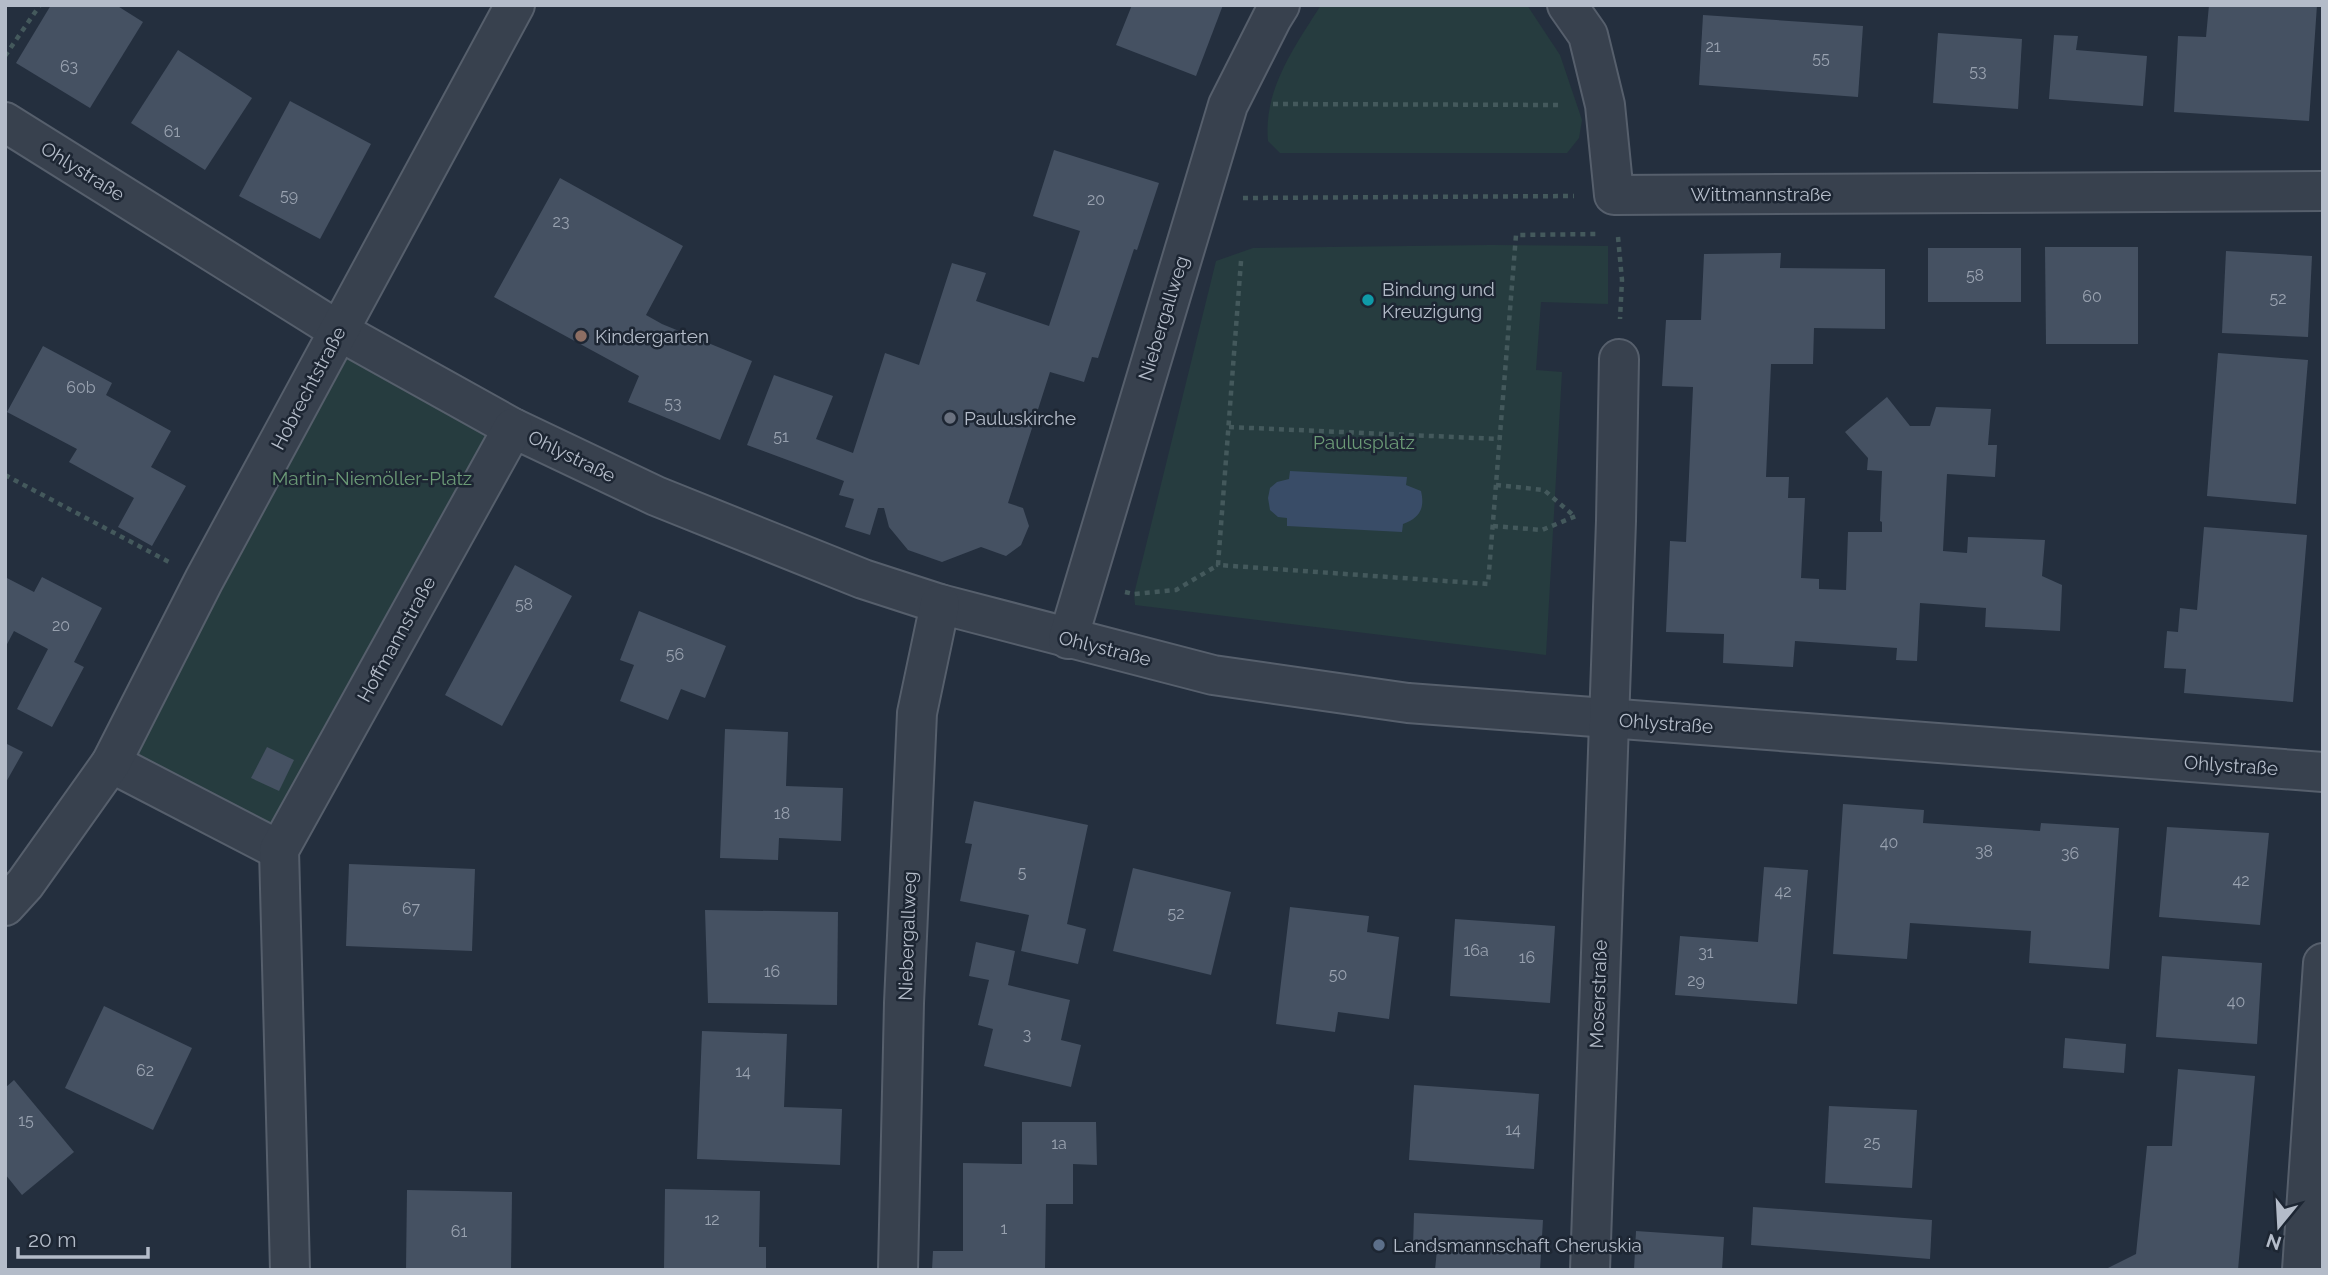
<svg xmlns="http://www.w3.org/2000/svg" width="2328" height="1275" font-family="Raleway,sans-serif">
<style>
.green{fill:#263c3f}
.water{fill:#394c67}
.building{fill:#455162}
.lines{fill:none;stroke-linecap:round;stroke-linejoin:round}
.minor-casing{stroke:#565f6c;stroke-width:42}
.path{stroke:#44595c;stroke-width:4.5;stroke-dasharray:5 5;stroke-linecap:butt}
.minor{stroke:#38414e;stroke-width:38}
.culture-dot{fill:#0f9aa8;stroke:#1d2633;stroke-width:2.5}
.education-dot{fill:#8d6e63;stroke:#1d2633;stroke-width:2.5}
.worship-dot{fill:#6b7280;stroke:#1d2633;stroke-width:2.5}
.service-dot{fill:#5c6f8a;stroke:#1d2633;stroke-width:2.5}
.labels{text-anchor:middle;stroke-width:5;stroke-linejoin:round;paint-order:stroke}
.number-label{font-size:16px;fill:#98a1af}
.street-label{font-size:19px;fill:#b4bcc9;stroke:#1d2633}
.poi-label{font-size:19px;fill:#b4bcc9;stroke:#1d2633;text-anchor:start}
.park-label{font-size:19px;fill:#6b9a76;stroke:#1d2633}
</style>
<rect width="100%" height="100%" fill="#242f3e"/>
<g class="green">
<path d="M1321,5H1527L1560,55L1582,120L1579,138L1567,153H1280L1268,141C1263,90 1295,46 1321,5Z"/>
<polygon points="1490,245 1608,246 1608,304 1541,302 1536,370 1562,372 1546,655 1135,605 1134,594 1216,261 1253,248"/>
<polygon points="339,331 513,428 279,850 111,763"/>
</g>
<path class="water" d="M1290,471L1407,477L1406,485L1421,491C1425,508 1420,518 1403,524L1402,532L1287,526V518L1278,517L1270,510L1268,498L1270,488L1277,482L1289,479Z"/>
<g class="building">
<polygon points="51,5 116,5 143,22 90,108 16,63"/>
<polygon points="1132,5 1223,5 1196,76 1116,45"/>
<polygon points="2209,5 2317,5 2309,121 2174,112 2178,36 2206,37"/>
<polygon points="1703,15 1863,26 1858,97 1699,85"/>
<polygon points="1938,33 2022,39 2018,109 1933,103"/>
<polygon points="2054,35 2078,36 2076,50 2147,56 2143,106 2049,99"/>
<polygon points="178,50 252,98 205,170 131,123"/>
<polygon points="290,101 371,144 320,239 239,196"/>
<polygon points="1054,150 1159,183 1137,250 1134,249 1098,358 1092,357 1084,382 1050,372 1008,503 1023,508 1029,526 1021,545 1006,556 981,547 942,562 908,550 889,527 884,508 878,508 870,535 845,527 854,499 839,495 844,481 747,445 774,375 833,396 816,439 853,453 885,353 919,365 952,263 986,273 976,301 1049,326 1080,231 1033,216"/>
<polygon points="560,178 683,246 646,315 662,324 752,361 720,440 628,402 639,376 494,297"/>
<polygon points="2045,247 2138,247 2138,344 2046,344"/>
<rect x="1928" y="248" width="93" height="54"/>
<polygon points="2226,251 2312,256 2308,337 2222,333"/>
<polygon points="1781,253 1780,268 1885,269 1885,329 1814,328 1813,364 1771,364 1766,477 1789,477 1788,498 1805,498 1801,578 1819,579 1819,589 1846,590 1848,532 1882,532 1882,522 1880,521 1882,471 1867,470 1868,458 1845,432 1887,397 1910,426 1930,426 1936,407 1991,409 1988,445 1997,445 1995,477 1947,474 1943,551 1967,553 1968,537 2045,540 2042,576 2062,585 2060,631 1985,627 1986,608 1920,603 1917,661 1896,660 1897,648 1795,641 1793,667 1723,663 1724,634 1666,632 1670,541 1686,542 1693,387 1662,386 1666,320 1701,320 1704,254"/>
<polygon points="43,346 112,383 106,395 171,431 151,467 186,486 152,546 118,527 134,498 69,462 77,449 7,412"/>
<polygon points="2218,353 2308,360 2296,504 2207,496"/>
<polygon points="2204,527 2307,535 2293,702 2184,693 2186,669 2164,668 2167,631 2178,632 2180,608 2197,610"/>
<polygon points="515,565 572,596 502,726 445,695"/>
<polygon points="5,577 34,592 42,577 102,608 74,662 84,667 52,727 17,709 48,649 14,631 5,648"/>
<polygon points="639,611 726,646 705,698 681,689 668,720 620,701 634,665 620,660"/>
<polygon points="725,729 788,732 786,786 843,788 841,841 779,838 778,860 720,858"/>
<polygon points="5,743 23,752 5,784"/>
<polygon points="267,747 294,760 279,791 251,778"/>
<polygon points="974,801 1088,825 1067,924 1086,929 1078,964 1021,951 1029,915 960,901 972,844 965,843"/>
<polygon points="1843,804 1924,810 1923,823 2040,831 2041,823 2119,828 2109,969 2029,963 2031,931 1910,923 1907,959 1833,954"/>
<polygon points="2167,827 2269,833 2260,925 2159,917"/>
<polygon points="349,864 475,869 472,951 346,946"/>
<polygon points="1764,867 1808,870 1797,1004 1675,995 1680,936 1758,942"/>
<polygon points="1133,868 1231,892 1211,975 1113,951"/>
<polygon points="1290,907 1369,916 1367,932 1399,937 1389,1019 1338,1012 1335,1032 1276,1024"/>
<polygon points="705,910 838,912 837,1005 708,1003"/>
<polygon points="1455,919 1555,926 1550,1003 1450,996"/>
<polygon points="976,942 1015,951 1008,985 1070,1000 1061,1040 1081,1045 1071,1087 984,1066 993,1029 978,1025 989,980 969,976"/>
<polygon points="2162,956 2262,963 2257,1044 2156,1037"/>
<polygon points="104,1006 192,1048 153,1130 65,1088"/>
<polygon points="702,1031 787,1034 784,1107 842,1109 840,1165 697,1159"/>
<polygon points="2065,1038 2126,1044 2124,1073 2063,1068"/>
<polygon points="2178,1069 2255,1076 2238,1270 2104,1270 2136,1254 2147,1146 2172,1146"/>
<polygon points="14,1080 74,1152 22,1195 5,1174 5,1088"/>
<polygon points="1414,1085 1539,1094 1534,1169 1409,1160"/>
<polygon points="1829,1106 1917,1110 1912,1188 1825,1183"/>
<polygon points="1022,1122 1096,1122 1097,1165 1073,1164 1073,1204 1046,1204 1045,1270 932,1270 933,1251 963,1251 963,1163 1022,1164"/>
<polygon points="665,1189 760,1191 759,1247 766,1247 766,1270 664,1268"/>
<polygon points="407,1190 512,1192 511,1270 406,1270"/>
<polygon points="1753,1207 1932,1220 1930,1259 1751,1245"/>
<polygon points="1414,1213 1543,1220 1540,1270 1435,1270 1437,1249 1413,1247"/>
<polygon points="1636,1231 1724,1237 1722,1270 1634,1270"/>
</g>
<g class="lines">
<defs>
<g id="minor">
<polyline points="1567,5 1588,35 1605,105 1614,195 2323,191"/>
<polyline points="5,122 339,331 513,428 656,496 863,579 940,604 1213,675 1408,703 2323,772"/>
<polyline points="1068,639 1228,105 1272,18 1280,5"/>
<polyline points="111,763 279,850"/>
<polyline points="5,906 25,884 111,763 204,580 515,5"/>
<polyline points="290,1270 279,850 513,428"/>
<polyline points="898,1270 904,1003 917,713 940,604"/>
<polyline points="1590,1270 1616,521 1619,359"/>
<polyline points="2302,1270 2323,963"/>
</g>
</defs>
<use href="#minor" class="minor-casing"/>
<g class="path">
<polyline points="5,56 40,5"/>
<polyline points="1273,104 1562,105"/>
<polyline points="1243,198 1574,196"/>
<polyline points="1618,237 1622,280 1620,319"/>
<polyline points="1241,261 1218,565 1488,584 1516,235 1598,234"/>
<polyline points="1229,427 1499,439"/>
<polyline points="5,475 169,562"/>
<polyline points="1496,485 1544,490 1573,515"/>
<polyline points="1493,526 1542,530 1576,516"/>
<polyline points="1125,592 1134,594 1176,590 1218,565"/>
</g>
<use href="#minor" class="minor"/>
</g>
<circle class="culture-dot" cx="1368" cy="300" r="7"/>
<circle class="education-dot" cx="581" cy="336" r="7"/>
<circle class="worship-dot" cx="950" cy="418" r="7"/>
<circle class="service-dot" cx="1379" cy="1245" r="7"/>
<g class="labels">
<g class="number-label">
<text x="1713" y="52">21</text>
<text x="1821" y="64">55</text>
<text x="69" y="72">63</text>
<text x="1978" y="77">53</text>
<text x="172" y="137">61</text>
<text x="289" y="201">59</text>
<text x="1096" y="205">20</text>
<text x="561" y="227">23</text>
<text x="1975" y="281">58</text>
<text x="2092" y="302">60</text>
<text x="2278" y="304">52</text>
<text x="81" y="393">60b</text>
<text x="673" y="409">53</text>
<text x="781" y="442">51</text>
<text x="524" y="610">58</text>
<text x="61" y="631">20</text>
<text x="675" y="660">56</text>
<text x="782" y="819">18</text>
<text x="1889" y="848">40</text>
<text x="1984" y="857">38</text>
<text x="2070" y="859">36</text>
<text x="1022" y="878">5</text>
<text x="2241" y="886">42</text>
<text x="1783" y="897">42</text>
<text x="411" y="914">67</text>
<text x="1176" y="919">52</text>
<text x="1476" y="956">16a</text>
<text x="1706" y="958">31</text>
<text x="1527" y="963">16</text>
<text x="772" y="977">16</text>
<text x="1338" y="980">50</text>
<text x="1696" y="986">29</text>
<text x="2236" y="1007">40</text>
<text x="1027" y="1040">3</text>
<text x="145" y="1076">62</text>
<text x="743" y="1077">14</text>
<text x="26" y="1126">15</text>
<text x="1513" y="1135">14</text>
<text x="1872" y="1148">25</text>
<text x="1059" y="1149">1a</text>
<text x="712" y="1225">12</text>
<text x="1004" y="1234">1</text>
<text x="459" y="1237">61</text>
</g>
<g class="street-label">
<text transform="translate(83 171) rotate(32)" y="7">Ohlystraße</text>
<text x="1761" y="201">Wittmannstraße</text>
<text transform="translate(1163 318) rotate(-73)" y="7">Niebergallweg</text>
<text transform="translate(308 388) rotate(-62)" y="7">Hobrechtstraße</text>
<text transform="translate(572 456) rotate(26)" y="7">Ohlystraße</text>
<text transform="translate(396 639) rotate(-61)" y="7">Hoffmannstraße</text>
<text transform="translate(1105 648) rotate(14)" y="7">Ohlystraße</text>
<text transform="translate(1666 723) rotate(4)" y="7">Ohlystraße</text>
<text transform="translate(2231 765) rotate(4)" y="7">Ohlystraße</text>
<text transform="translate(907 936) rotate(-88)" y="7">Niebergallweg</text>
<text transform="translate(1598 994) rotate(-88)" y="7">Moserstraße</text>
</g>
<g class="poi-label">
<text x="1382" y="296">Bindung und<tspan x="1382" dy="22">Kreuzigung</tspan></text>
<text x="595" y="343">Kindergarten</text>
<text x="964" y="425">Pauluskirche</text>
<text x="1393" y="1252">Landsmannschaft Cheruskia</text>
</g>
<g class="park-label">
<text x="1364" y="449">Paulusplatz</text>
<text x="372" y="485">Martin-Niemöller-Platz</text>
</g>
</g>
<rect width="2328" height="1275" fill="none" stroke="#b4bcc9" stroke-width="14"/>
<g transform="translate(2279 1226) rotate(198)" stroke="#1d2633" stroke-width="5" paint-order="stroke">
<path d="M0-5L12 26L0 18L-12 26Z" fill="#b4bcc9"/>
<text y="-10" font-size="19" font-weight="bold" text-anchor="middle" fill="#b4bcc9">N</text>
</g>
<path d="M18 1247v10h130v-10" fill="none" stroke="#b4bcc9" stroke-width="3.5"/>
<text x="28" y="1247" font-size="21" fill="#b4bcc9" stroke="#1d2633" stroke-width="5" paint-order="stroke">20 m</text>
</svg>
